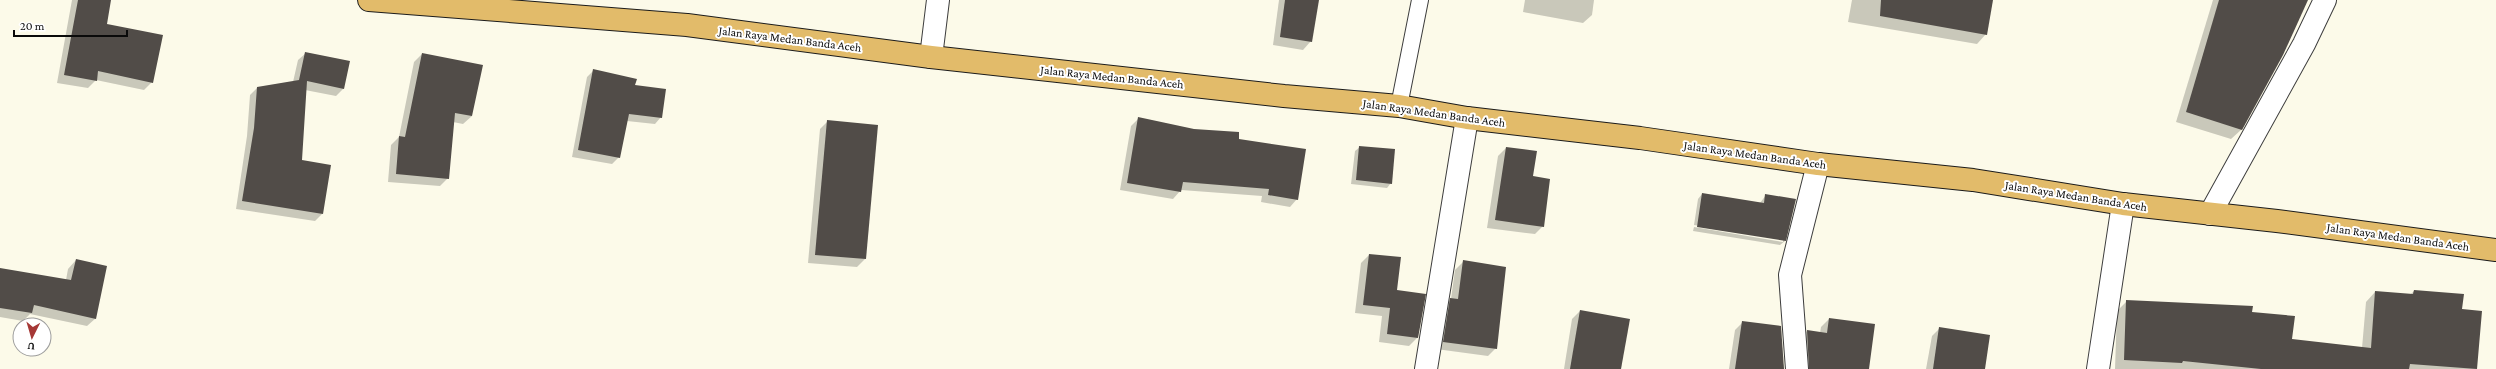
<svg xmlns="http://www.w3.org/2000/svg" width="2496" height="369" font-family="'Crimson Pro',serif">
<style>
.shadow{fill:#0003}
.building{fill:#514c48}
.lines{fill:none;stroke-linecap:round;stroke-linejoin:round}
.service-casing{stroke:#3d3d3d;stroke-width:18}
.minor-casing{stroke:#3d3d3d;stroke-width:24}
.trunk-casing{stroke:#1b1b1b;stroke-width:24}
.service{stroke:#fff;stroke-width:16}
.minor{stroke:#fff;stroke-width:22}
.trunk{stroke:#e2bb6a;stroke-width:22}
.labels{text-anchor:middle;stroke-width:4;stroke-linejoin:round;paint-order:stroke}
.street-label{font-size:12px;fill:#0a0a0a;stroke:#fff}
</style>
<rect width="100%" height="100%" fill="#fcfae9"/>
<g class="shadow">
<polygon points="72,0 110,0 106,24 152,82 144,90 96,80 88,88 57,83"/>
<polygon points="1279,0 1318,0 1311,41 1303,50 1273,45"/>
<polygon points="1525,0 1594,0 1592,15 1583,23 1523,12"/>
<polygon points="1852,0 1992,0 1986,34 1977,44 1848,22"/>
<polygon points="2213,0 2306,0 2241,130 2231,139 2176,122"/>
<polygon points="306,53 349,62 343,89 336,96 305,90 301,161 322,214 315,221 236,209 247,136 250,95 257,88 293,82 298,60"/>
<polygon points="422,54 472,116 463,124 453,122 448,178 440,186 388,182 391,145 399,137 414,62"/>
<polygon points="594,70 661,117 655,124 627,121 619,157 612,164 572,157 587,77"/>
<polygon points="1138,119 1238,140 1297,199 1290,207 1261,202 1262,196 1181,190 1173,199 1120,190 1131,126"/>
<polygon points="828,121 865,259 857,267 808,263 820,129"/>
<polygon points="1360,147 1391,183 1387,188 1351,184 1355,151"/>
<polygon points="1506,148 1532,177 1543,226 1535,234 1487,228 1498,156"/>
<polygon points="1702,194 1760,203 1766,195 1785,241 1780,245 1693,231 1694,227 1783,242 1783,240 1694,225 1698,199"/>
<polygon points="1369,255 1396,291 1424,295 1417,338 1409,346 1379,342 1382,316 1355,313 1361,263"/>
<polygon points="76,260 96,318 87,326 30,314 23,321 0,317 0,269 66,280 68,269"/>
<polygon points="1463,262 1496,348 1488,356 1436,349 1443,307 1451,299 1455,270"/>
<polygon points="2414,291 2461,310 2481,312 2476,369 2115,369 2117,311 2127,301 2251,313 2291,340 2362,348 2366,302 2375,292 2410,295"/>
<polygon points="1580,311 1620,369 1564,369 1572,319"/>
<polygon points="1829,319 1868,369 1800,369 1799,339 1807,331 1820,333 1821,327"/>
<polygon points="1743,322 1784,369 1729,369 1735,330"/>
<polygon points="1940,328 1984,369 1926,369 1932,336"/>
</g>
<g class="building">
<polygon points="78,0 111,0 107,24 163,35 153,83 98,71 97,81 64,75"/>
<polygon points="1285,0 1319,0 1312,42 1280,37"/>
<polygon points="1881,0 1993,0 1987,35 1880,16"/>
<polygon points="2219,0 2308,0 2283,55 2242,130 2186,112"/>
<polygon points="305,52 350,61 344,89 307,81 302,160 331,165 323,214 242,201 254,128 257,87 299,80"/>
<polygon points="422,53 483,65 472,116 455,113 449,179 396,174 399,136 405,137"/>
<polygon points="593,69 637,79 635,85 666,89 662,118 629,114 620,158 578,150"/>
<polygon points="1138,117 1194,129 1239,132 1239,139 1306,149 1298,200 1268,195 1269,189 1183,182 1181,192 1127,183"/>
<polygon points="827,120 878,125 866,259 815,255"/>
<polygon points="1359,146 1395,149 1392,184 1356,180"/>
<polygon points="1506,147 1537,151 1533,176 1550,179 1544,227 1495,220"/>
<polygon points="1702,193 1764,203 1765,194 1796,199 1786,241 1697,227"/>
<polygon points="1369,254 1401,257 1397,290 1426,294 1418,338 1387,334 1390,308 1363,305"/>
<polygon points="76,259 107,266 96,319 34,305 32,313 0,308 0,268 71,280"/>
<polygon points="1463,260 1506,267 1497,349 1443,342 1450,298 1458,299"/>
<polygon points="2414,290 2464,294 2462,309 2482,311 2477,369 2410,364 2409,369 2261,369 2183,361 2182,363 2124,360 2126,300 2253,306 2252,312 2295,316 2292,339 2371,348 2375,291 2413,294"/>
<polygon points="1580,310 1630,319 1621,369 1570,369"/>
<polygon points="1829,318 1875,324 1869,369 1809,369 1807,330 1827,333"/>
<polygon points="1742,321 1781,326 1784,369 1735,369"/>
<polygon points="1939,327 1990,335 1985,369 1933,369"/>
</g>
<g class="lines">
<defs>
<polyline id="service" points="1399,106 1420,0"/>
<g id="minor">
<polyline points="931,57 938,0"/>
<polyline points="2210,214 2304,44 2325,0"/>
<polyline points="1426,369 1467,118"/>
<polyline points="1797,369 1790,275 1818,164"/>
<polyline points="2098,369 2123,204"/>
</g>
<polyline id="trunk" points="369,0 687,25 931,57 1284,96 1399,106 1467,118 1640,138 1818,164 1973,180 2123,204 2277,221 2496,250"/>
</defs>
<use href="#service" class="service-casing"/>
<use href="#minor" class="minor-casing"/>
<use href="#trunk" class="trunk-casing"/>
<use href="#service" class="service"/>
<use href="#minor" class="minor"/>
<use href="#trunk" class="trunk"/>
</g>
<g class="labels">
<g class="street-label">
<text transform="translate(790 39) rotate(7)" y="4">Jalan Raya Medan Banda Aceh</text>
<text transform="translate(1112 77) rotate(6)" y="4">Jalan Raya Medan Banda Aceh</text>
<text transform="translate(1434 113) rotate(8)" y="4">Jalan Raya Medan Banda Aceh</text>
<text transform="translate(1755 155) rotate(8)" y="4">Jalan Raya Medan Banda Aceh</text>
<text transform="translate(2076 196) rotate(9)" y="4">Jalan Raya Medan Banda Aceh</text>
<text transform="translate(2398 237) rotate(8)" y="4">Jalan Raya Medan Banda Aceh</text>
</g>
</g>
<g transform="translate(32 337) rotate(185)"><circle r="19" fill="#ffffff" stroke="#9d9d9d"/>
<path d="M0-3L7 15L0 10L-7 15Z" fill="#a53836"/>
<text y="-6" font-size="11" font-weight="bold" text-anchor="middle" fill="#0a0a0a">U</text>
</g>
<path d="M14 30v6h113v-6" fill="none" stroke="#0a0a0a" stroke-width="2"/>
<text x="20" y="30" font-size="12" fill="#0a0a0a" stroke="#ffffff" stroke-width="3" paint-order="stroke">20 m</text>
</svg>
